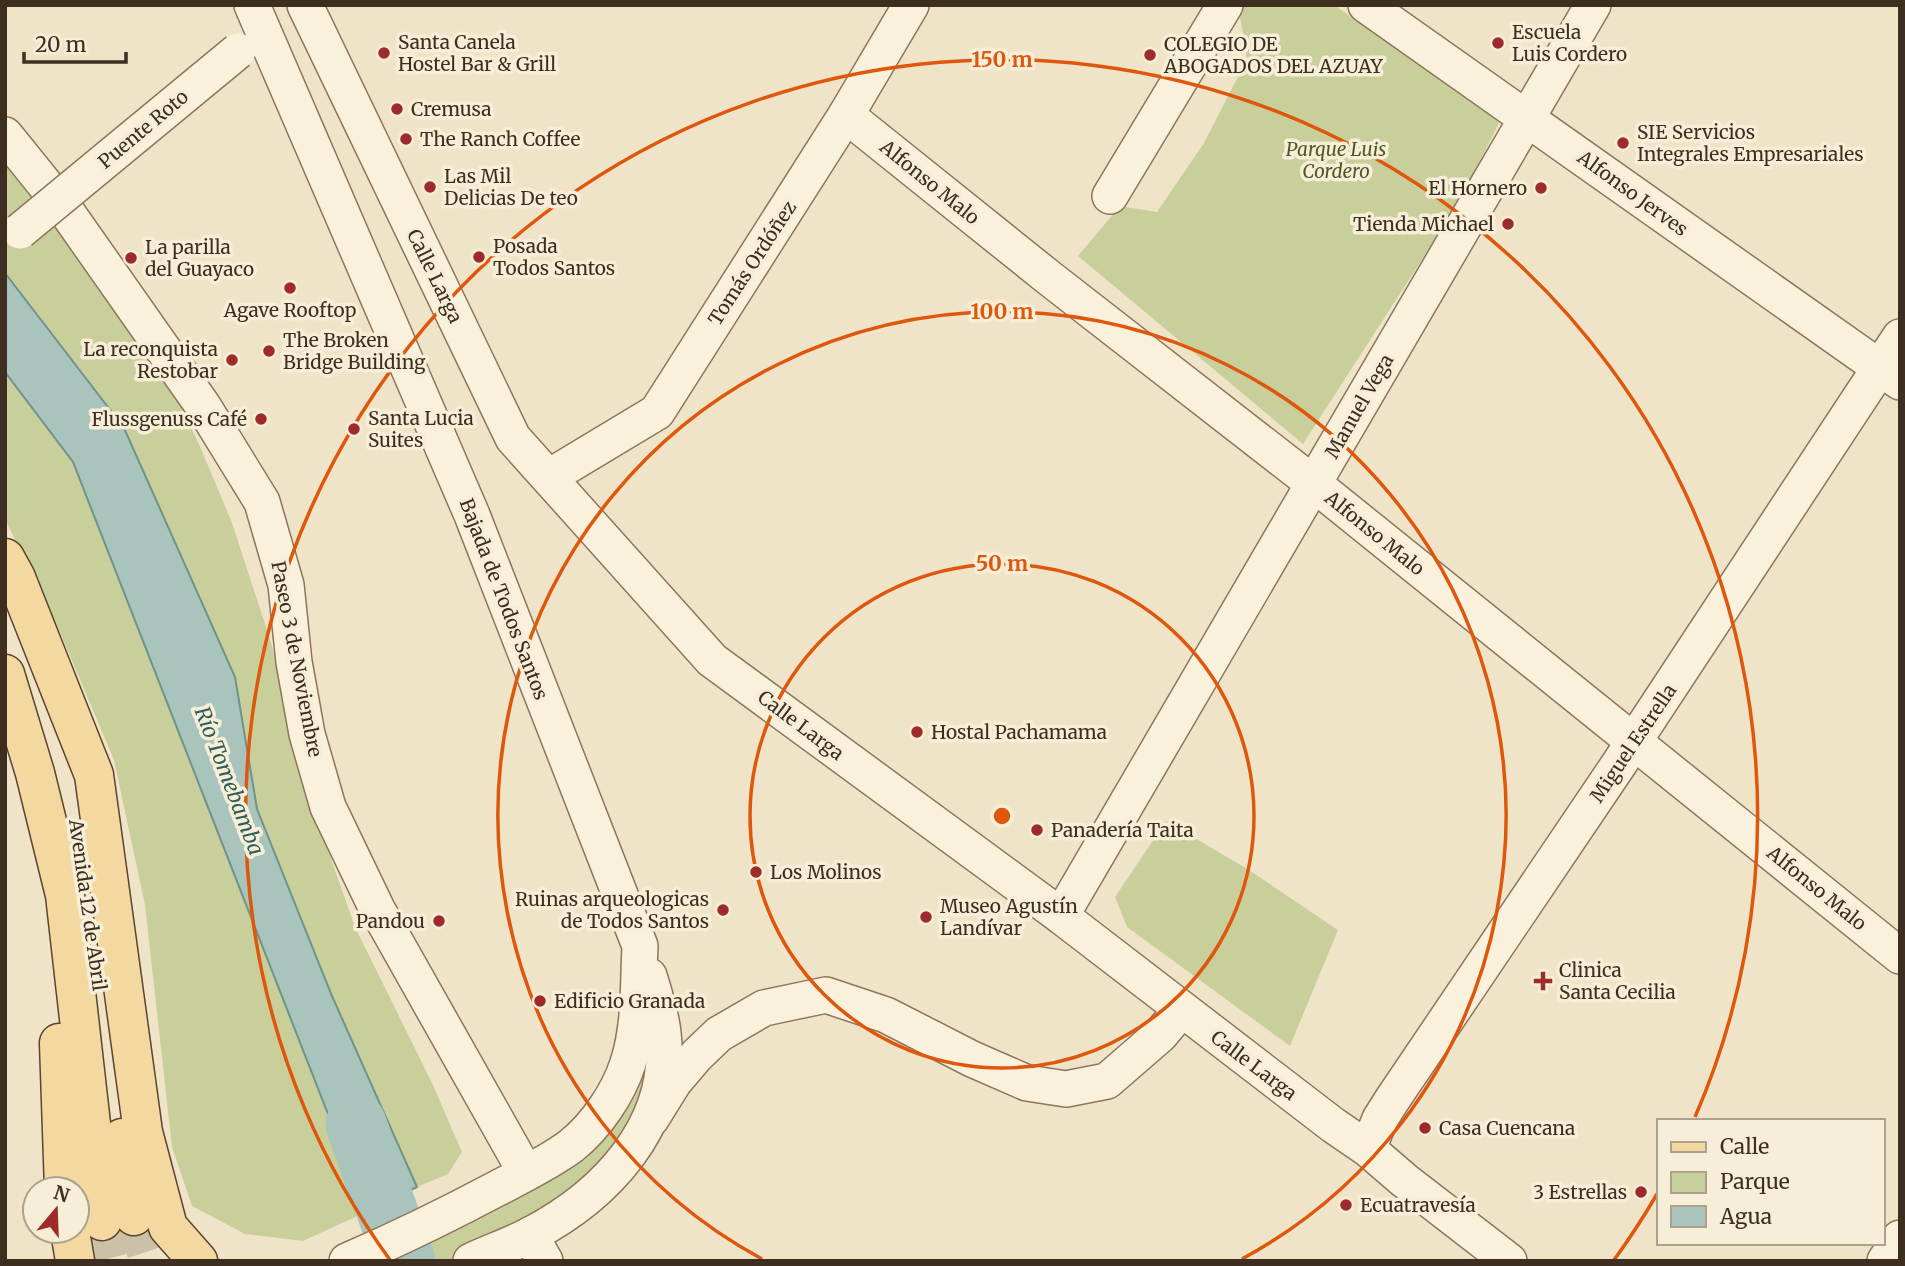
<svg xmlns="http://www.w3.org/2000/svg" width="1905" height="1266" font-family="Merriweather,serif">
<style>
.green{fill:#c9cf9b}
.water{fill:#a9c4bc;stroke:#6f938a;stroke-width:2}
.lines{fill:none;stroke-linecap:round;stroke-linejoin:round}
.river{stroke:#a9c4bc;stroke-width:61}
.major-tunnel{stroke:#ccc0a6;stroke-width:38;stroke-dasharray:38 19;stroke-linecap:butt}
.minor-casing{stroke:#8d765c;stroke-width:38}
.major-casing{stroke:#5b4430;stroke-width:41}
.minor{stroke:#faf1dc;stroke-width:35}
.major{stroke:#f3d9a0;stroke-width:38}
.minor-bridge-casing{stroke:#8d765c;stroke-width:38;stroke-linecap:butt}
.minor-bridge{stroke:#faf1dc;stroke-width:35}
.ring{fill:none;stroke:#df570d;stroke-width:3.5}
.poi-dot{fill:#9e2a2b;stroke:#f7eed8;stroke-width:2.5}
.labels{text-anchor:middle;stroke-width:7;stroke-linejoin:round;paint-order:stroke}
.poi-label{font-size:19px;fill:#3d2e20;stroke:#f7eed8;text-anchor:start}
.street-label{font-size:19px;fill:#3d2e20;stroke:#f7eed8}
.park-label{font-size:19px;font-style:italic;fill:#4d5a26;stroke:#f7eed8}
.water-label{font-size:21px;font-style:italic;fill:#2f5d5a;stroke:#f7eed8}
.centre{fill:#df570d;stroke:#f7eed8;stroke-width:3.5}
.ring-label{font-size:21px;text-anchor:middle;font-weight:bold;fill:#df570d;stroke:#f7eed8;stroke-width:7;stroke-linejoin:round;paint-order:stroke}
</style>
<rect width="100%" height="100%" fill="#f0e4c8"/>
<g class="green">
<polygon points="1238,5 1334,5 1500,121 1461,199 1303,444 1078,256 1120,206 1157,212 1204,143 1247,59"/>
<polygon points="5,163 97,283 171,387 198,442 231,520 270,639 311,802 355,927 432,1083 462,1152 448,1174 417,1187 332,996 257,809 235,677 124,428 5,273"/>
<polygon points="5,372 73,462 344,1155 364,1213 303,1241 245,1234 192,1206 172,1147 145,905 114,760 59,630 5,519"/>
<polygon points="1166,821 1249,870 1338,930 1290,1046 1127,927 1115,897"/>
<polygon points="662,1035 618,1168 467,1261 354,1261 527,1175"/>
</g>
<polygon class="water" points="5,273 124,428 235,677 257,809 332,996 417,1187 364,1213 344,1155 73,462 5,372"/>
<g class="lines">
<polyline class="river" points="356,1124 405,1261"/>
<g class="major-tunnel">
<polyline points="134,1216 149,1261"/>
<polyline points="102,1221 112,1261"/>
</g>
<defs>
<g id="minor">
<path d="M252,5L472,515L640,946C638,985 640,1026 628,1063C618,1094 596,1126 571,1146C548,1163 521,1176 496,1189C447,1215 398,1239 347,1261"/>
<polyline points="305,5 513,438 712,660 1061,916 1333,1125 1368,1149 1404,1180 1509,1261"/>
<polyline points="1366,5 1900,382"/>
<polyline points="846,115 1048,277 1314,484 1900,956"/>
<polyline points="5,135 64,208 203,406 262,502 286,585 294,662 307,734 328,807 377,909 526,1173"/>
<polyline points="1110,196 1225,5"/>
<polyline points="549,477 657,412 846,115 911,5"/>
<polyline points="1061,916 1593,5"/>
<polyline points="651,1119 674,1082 697,1055 719,1034 764,1008 826,995 886,1015 972,1059 1027,1083 1066,1089 1107,1081 1160,1035 1181,1010"/>
<polyline points="1368,1149 1380,1119 1392,1100 1619,764 1900,337"/>
<polyline points="530,1235 545,1261"/>
<path d="M471,1261C490,1252 511,1245 530,1235C605,1196 674,1125 663,1033C661,1014 655,995 649,976"/>
<polyline points="1885,1261 1900,1238"/>
</g>
<g id="major">
<polyline points="5,558 16,578 94,775 143,1132 168,1227 198,1261"/>
<polyline points="5,674 35,773 65,895 102,1221"/>
<polyline points="59,1043 64,1189"/>
<polyline points="122,1138 134,1216"/>
<polyline points="70,1231 75,1261"/>
</g>
</defs>
<use href="#minor" class="minor-casing"/>
<use href="#major" class="major-casing"/>
<use href="#minor" class="minor"/>
<use href="#major" class="major"/>
<defs>
<polyline id="minor-bridge" points="20,231 238,51"/>
</defs>
<use href="#minor-bridge" class="minor-bridge-casing"/>
<use href="#minor-bridge" class="minor-bridge"/>
</g>
<g class="ring">
<circle cx="1002" cy="816" r="252"/>
<path d="M762 1259A504 504 0 1 1 1242 1259"/>
<path d="M1657 1194A756 756 0 0 1 1614 1260M390 1260A756 756 0 1 1 1695 1117"/>
</g>
<g class="poi-dot">
<circle cx="1498" cy="43" r="7"/>
<circle cx="384" cy="53" r="7"/>
<circle cx="1150" cy="55" r="7"/>
<circle cx="397" cy="109" r="7"/>
<circle cx="406" cy="139" r="7"/>
<circle cx="1623" cy="143" r="7"/>
<circle cx="430" cy="187" r="7"/>
<circle cx="1541" cy="188" r="7"/>
<circle cx="1508" cy="224" r="7"/>
<circle cx="479" cy="257" r="7"/>
<circle cx="131" cy="258" r="7"/>
<circle cx="290" cy="288" r="7"/>
<circle cx="269" cy="351" r="7"/>
<circle cx="232" cy="360" r="7"/>
<circle cx="261" cy="419" r="7"/>
<circle cx="354" cy="429" r="7"/>
<circle cx="917" cy="732" r="7"/>
<circle cx="1037" cy="830" r="7"/>
<circle cx="756" cy="872" r="7"/>
<circle cx="723" cy="910" r="7"/>
<circle cx="926" cy="917" r="7"/>
<circle cx="439" cy="921" r="7"/>
<path d="M1539.5 970.5h7v7h7v7h-7v7h-7v-7h-7v-7h7z"/>
<circle cx="540" cy="1001" r="7"/>
<circle cx="1425" cy="1128" r="7"/>
<circle cx="1641" cy="1192" r="7"/>
<circle cx="1346" cy="1205" r="7"/>
</g>
<g class="labels">
<g class="poi-label">
<text x="1512" y="39">Escuela<tspan x="1512" dy="22">Luis Cordero</tspan></text>
<text x="398" y="49">Santa Canela<tspan x="398" dy="22">Hostel Bar &amp; Grill</tspan></text>
<text x="1164" y="51">COLEGIO DE<tspan x="1164" dy="22">ABOGADOS DEL AZUAY</tspan></text>
<text x="411" y="116">Cremusa</text>
<text x="1637" y="139">SIE Servicios<tspan x="1637" dy="22">Integrales Empresariales</tspan></text>
<text x="420" y="146">The Ranch Coffee</text>
<text x="444" y="183">Las Mil<tspan x="444" dy="22">Delicias De teo</tspan></text>
<text x="1527" y="195" text-anchor="end">El Hornero</text>
<text x="1494" y="231" text-anchor="end">Tienda Michael</text>
<text x="493" y="253">Posada<tspan x="493" dy="22">Todos Santos</tspan></text>
<text x="145" y="254">La parilla<tspan x="145" dy="22">del Guayaco</tspan></text>
<text x="290" y="317" text-anchor="middle">Agave Rooftop</text>
<text x="283" y="347">The Broken<tspan x="283" dy="22">Bridge Building</tspan></text>
<text x="218" y="356" text-anchor="end">La reconquista<tspan x="218" dy="22">Restobar</tspan></text>
<text x="368" y="425">Santa Lucia<tspan x="368" dy="22">Suites</tspan></text>
<text x="247" y="426" text-anchor="end">Flussgenuss Café</text>
<text x="931" y="739">Hostal Pachamama</text>
<text x="1051" y="837">Panadería Taita</text>
<text x="770" y="879">Los Molinos</text>
<text x="709" y="906" text-anchor="end">Ruinas arqueologicas<tspan x="709" dy="22">de Todos Santos</tspan></text>
<text x="940" y="913">Museo Agustín<tspan x="940" dy="22">Landívar</tspan></text>
<text x="425" y="928" text-anchor="end">Pandou</text>
<text x="1559" y="977">Clinica<tspan x="1559" dy="22">Santa Cecilia</tspan></text>
<text x="554" y="1008">Edificio Granada</text>
<text x="1439" y="1135">Casa Cuencana</text>
<text x="1627" y="1199" text-anchor="end">3 Estrellas</text>
<text x="1360" y="1212">Ecuatravesía</text>
</g>
<g class="street-label">
<text transform="translate(143 129) rotate(-40)" y="7">Puente Roto</text>
<text transform="translate(930 182) rotate(39)" y="7">Alfonso Malo</text>
<text transform="translate(1633 193) rotate(36)" y="7">Alfonso Jerves</text>
<text transform="translate(752 263) rotate(-57)" y="7">Tomás Ordóñez</text>
<text transform="translate(435 276) rotate(64)" y="7">Calle Larga</text>
<text transform="translate(1359 406) rotate(-60)" y="7">Manuel Vega</text>
<text transform="translate(1375 533) rotate(39)" y="7">Alfonso Malo</text>
<text transform="translate(504 599) rotate(69)" y="7">Bajada de Todos Santos</text>
<text transform="translate(297 659) rotate(79)" y="7">Paseo 3 de Noviembre</text>
<text transform="translate(801 725) rotate(37)" y="7">Calle Larga</text>
<text transform="translate(1633 743) rotate(-56)" y="7">Miguel Estrella</text>
<text transform="translate(1817 888) rotate(39)" y="7">Alfonso Malo</text>
<text transform="translate(88 905) rotate(82)" y="7">Avenida 12 de Abril</text>
<text transform="translate(1254 1065) rotate(37)" y="7">Calle Larga</text>
</g>
<g class="park-label">
<text x="1336" y="156">Parque Luis<tspan x="1336" dy="22">Cordero</tspan></text>
</g>
<g class="water-label">
<text transform="translate(229 781) rotate(69)" y="7">Río Tomebamba</text>
</g>
</g>
<circle cx="1002" cy="816" r="10" class="centre"/>
<g class="ring-label">
<text x="1002" y="67">150 m</text>
<text x="1002" y="319">100 m</text>
<text x="1002" y="571">50 m</text>
</g>
<rect width="1905" height="1266" fill="none" stroke="#3d2e20" stroke-width="14"/>
<rect x="1657" y="1119" width="228" height="126" fill="#f7eed8" stroke="#ada18e" stroke-width="2"/>
<rect x="1671" y="1142" width="35" height="10" fill="#f3d9a0" stroke="#ada18e" stroke-width="2"/>
<text x="1720" y="1154" font-size="21" fill="#3d2e20">Calle</text>
<rect x="1671" y="1172" width="35" height="21" fill="#c9cf9b" stroke="#ada18e" stroke-width="2"/>
<text x="1720" y="1189" font-size="21" fill="#3d2e20">Parque</text>
<rect x="1671" y="1206" width="35" height="21" fill="#a9c4bc" stroke="#ada18e" stroke-width="2"/>
<text x="1720" y="1224" font-size="21" fill="#3d2e20">Agua</text>
<g transform="translate(56 1210) rotate(19)"><circle r="33" fill="#f7eed8" stroke="#ada18e" stroke-width="2"/>
<path d="M0-5L12 26L0 18L-12 26Z" fill="#9e2a2b"/>
<text y="-10" font-size="19" font-weight="bold" text-anchor="middle" fill="#3d2e20">N</text>
</g>
<path d="M24 52v10h102v-10" fill="none" stroke="#3d2e20" stroke-width="3.5"/>
<text x="35" y="52" font-size="21" fill="#3d2e20" stroke="#f7eed8" stroke-width="5" paint-order="stroke">20 m</text>
</svg>
